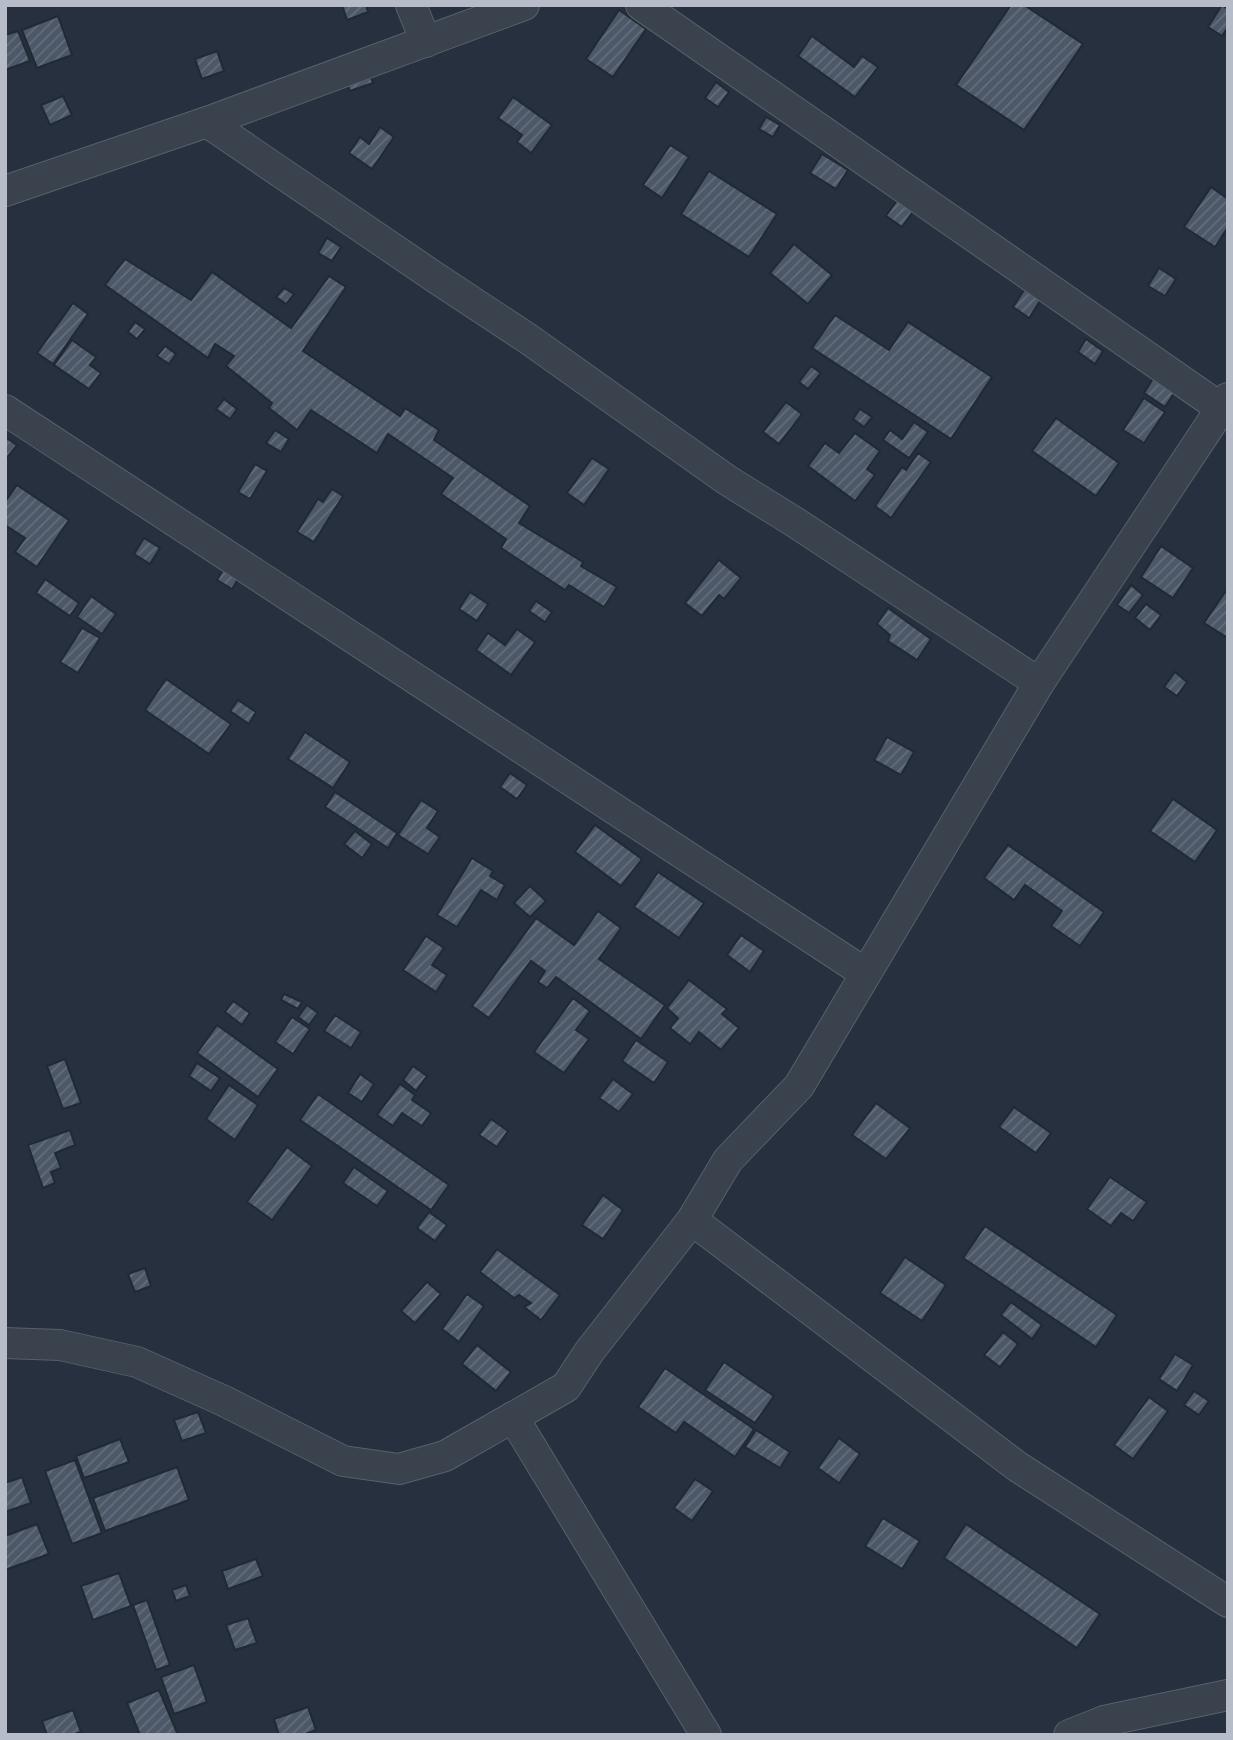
<svg xmlns="http://www.w3.org/2000/svg" width="1233" height="1740" font-family="'Source Sans 3',sans-serif">
<style>
.building{fill:url(#building-hatch);stroke:#212935;stroke-width:2}
.lines{fill:none;stroke-linecap:round;stroke-linejoin:round}
.street-casing{stroke:#58606c;stroke-width:32}
.street{stroke:#3a424e;stroke-width:30}
</style>
<defs>
<pattern id="building-hatch" width="6" height="6" patternUnits="userSpaceOnUse" patternTransform="scale(1.75)"><rect width="6" height="6" fill="#4c5767"/><path d="M-1 1l2-2M0 6l6-6M5 7l2-2" fill="none" stroke="#646d7b"/></pattern>
</defs>
<rect width="100%" height="100%" fill="#26303e"/>
<g class="building">
<polygon points="342,5 366,5 368,12 347,20"/>
<polygon points="1011,5 1024,5 1083,44 1024,130 956,85"/>
<polygon points="1222,5 1228,9 1228,27 1222,36 1208,27"/>
<polygon points="619,10 646,29 613,77 586,59"/>
<polygon points="58,16 72,55 37,68 22,30"/>
<polygon points="18,31 30,61 5,70 5,35"/>
<polygon points="812,36 854,67 862,56 878,67 855,97 798,56"/>
<polygon points="217,51 224,71 202,79 195,59"/>
<polygon points="368,70 373,83 350,91 345,79"/>
<polygon points="716,82 729,92 718,107 705,98"/>
<polygon points="63,96 72,115 50,125 41,105"/>
<polygon points="513,97 552,125 531,153 517,142 522,135 498,118"/>
<polygon points="766,117 780,125 773,137 759,129"/>
<polygon points="380,127 394,137 372,169 349,153 360,137 369,144"/>
<polygon points="670,145 689,157 662,198 643,185"/>
<polygon points="822,154 848,170 836,189 810,173"/>
<polygon points="709,171 777,214 749,257 681,214"/>
<polygon points="1211,187 1228,199 1228,227 1215,247 1184,227"/>
<polygon points="898,199 914,210 902,227 886,216"/>
<polygon points="327,238 341,247 332,261 318,253"/>
<polygon points="794,244 832,275 808,304 770,273"/>
<polygon points="125,259 191,300 212,272 291,328 329,276 346,287 303,351 400,416 405,408 439,430 434,440 530,506 519,523 583,562 581,566 617,587 604,607 569,585 565,590 501,548 506,539 441,494 453,478 388,434 377,453 311,410 297,430 269,408 272,403 226,366 234,356 215,344 208,358 105,285"/>
<polygon points="1159,268 1176,279 1165,296 1148,286"/>
<polygon points="1026,287 1042,298 1029,318 1013,307"/>
<polygon points="284,288 294,294 286,304 276,297"/>
<polygon points="73,303 88,314 53,364 37,353"/>
<polygon points="835,315 889,350 908,322 992,377 951,439 812,348"/>
<polygon points="135,322 145,329 137,339 128,332"/>
<polygon points="1086,339 1103,351 1095,364 1078,352"/>
<polygon points="72,340 96,357 90,365 101,373 89,389 54,365"/>
<polygon points="165,346 176,354 169,364 157,356"/>
<polygon points="811,366 821,373 808,389 799,382"/>
<polygon points="1156,374 1178,387 1165,407 1144,393"/>
<polygon points="1144,398 1165,412 1144,443 1123,430"/>
<polygon points="224,399 237,409 230,419 216,409"/>
<polygon points="786,402 802,414 779,444 763,432"/>
<polygon points="860,409 872,417 864,427 853,419"/>
<polygon points="1056,418 1119,463 1096,496 1032,451"/>
<polygon points="914,422 928,432 909,458 883,440 890,430 902,439"/>
<polygon points="275,430 289,439 281,452 266,443"/>
<polygon points="855,433 880,451 867,469 875,475 855,501 808,466 825,443 839,453"/>
<polygon points="5,437 17,445 5,460"/>
<polygon points="918,453 931,462 891,518 875,506 902,467 906,470"/>
<polygon points="592,458 609,469 584,505 567,493"/>
<polygon points="255,464 267,471 250,499 238,492"/>
<polygon points="17,485 69,520 37,567 15,552 25,538 5,525 5,502"/>
<polygon points="332,489 343,496 314,542 297,532 318,499 323,502"/>
<polygon points="144,538 160,548 150,564 134,554"/>
<polygon points="1161,546 1193,568 1173,598 1141,577"/>
<polygon points="719,560 741,578 724,599 719,595 702,616 685,603"/>
<polygon points="223,570 238,579 232,589 217,580"/>
<polygon points="45,579 79,603 70,616 36,593"/>
<polygon points="1131,585 1143,595 1129,613 1117,605"/>
<polygon points="470,592 488,604 477,621 459,609"/>
<polygon points="1225,592 1228,594 1228,638 1204,623"/>
<polygon points="91,596 116,614 102,634 77,617"/>
<polygon points="536,601 552,612 545,622 529,611"/>
<polygon points="1146,604 1161,615 1150,630 1135,618"/>
<polygon points="888,608 931,639 917,660 888,641 890,635 877,624"/>
<polygon points="82,628 100,638 78,673 60,662"/>
<polygon points="517,629 535,642 511,675 476,650 488,633 505,645"/>
<polygon points="1175,672 1187,682 1177,696 1164,687"/>
<polygon points="166,679 231,724 209,754 145,710"/>
<polygon points="238,700 256,712 249,724 230,711"/>
<polygon points="305,732 350,762 333,788 288,759"/>
<polygon points="887,737 914,752 901,775 874,760"/>
<polygon points="510,773 527,785 517,799 500,787"/>
<polygon points="335,792 397,833 388,848 325,807"/>
<polygon points="1173,799 1217,830 1195,862 1150,831"/>
<polygon points="421,800 438,811 427,828 440,837 428,854 398,835"/>
<polygon points="595,825 642,859 621,886 575,852"/>
<polygon points="355,831 372,844 362,858 344,844"/>
<polygon points="1008,845 1104,912 1080,946 1051,926 1062,911 1025,885 1014,900 984,878"/>
<polygon points="472,858 493,871 490,876 505,885 497,900 481,890 457,927 437,915"/>
<polygon points="658,872 704,903 679,938 634,907"/>
<polygon points="530,886 546,901 530,917 514,903"/>
<polygon points="598,911 621,928 599,959 665,1005 641,1039 556,977 547,988 538,982 545,971 531,961 489,1018 472,1006 536,918 574,945"/>
<polygon points="741,935 764,951 750,972 727,955"/>
<polygon points="426,936 444,948 432,965 447,975 436,992 403,970"/>
<polygon points="689,980 727,1009 722,1014 739,1028 721,1050 699,1032 690,1044 670,1028 678,1018 667,1008"/>
<polygon points="284,994 302,1002 298,1009 281,1000"/>
<polygon points="573,998 590,1011 576,1030 589,1039 564,1073 534,1052"/>
<polygon points="233,1001 250,1013 242,1025 225,1012"/>
<polygon points="307,1005 318,1013 309,1025 298,1017"/>
<polygon points="335,1015 361,1032 351,1048 324,1031"/>
<polygon points="292,1017 310,1029 293,1054 275,1042"/>
<polygon points="217,1025 278,1069 258,1097 197,1053"/>
<polygon points="636,1040 668,1062 654,1083 622,1061"/>
<polygon points="65,1059 81,1103 63,1109 47,1066"/>
<polygon points="197,1063 220,1078 211,1091 189,1076"/>
<polygon points="413,1066 427,1076 416,1091 403,1080"/>
<polygon points="360,1074 374,1084 362,1102 348,1093"/>
<polygon points="613,1079 633,1094 619,1112 599,1098"/>
<polygon points="400,1084 415,1095 412,1100 431,1113 422,1126 402,1113 393,1126 377,1115"/>
<polygon points="229,1085 258,1105 235,1140 206,1119"/>
<polygon points="318,1094 449,1185 431,1210 300,1120"/>
<polygon points="876,1103 910,1128 886,1159 852,1135"/>
<polygon points="1014,1107 1051,1133 1036,1153 999,1127"/>
<polygon points="491,1119 508,1131 497,1147 479,1135"/>
<polygon points="70,1130 75,1145 55,1153 61,1168 51,1172 55,1183 43,1188 28,1145"/>
<polygon points="287,1147 312,1166 272,1220 247,1202"/>
<polygon points="354,1167 388,1191 377,1206 343,1183"/>
<polygon points="1110,1177 1147,1202 1133,1221 1121,1213 1111,1226 1087,1209"/>
<polygon points="603,1195 623,1210 603,1239 582,1225"/>
<polygon points="429,1212 447,1225 435,1241 417,1228"/>
<polygon points="985,1226 1117,1315 1096,1347 963,1258"/>
<polygon points="497,1249 560,1295 541,1320 524,1307 531,1303 519,1295 514,1298 480,1272"/>
<polygon points="905,1257 946,1285 922,1321 880,1293"/>
<polygon points="145,1268 151,1286 135,1292 128,1274"/>
<polygon points="427,1282 441,1294 415,1323 401,1311"/>
<polygon points="467,1294 484,1306 459,1342 442,1329"/>
<polygon points="1011,1302 1042,1325 1032,1339 1001,1315"/>
<polygon points="1003,1332 1018,1344 1000,1367 984,1355"/>
<polygon points="477,1345 511,1372 496,1391 462,1364"/>
<polygon points="1175,1354 1193,1365 1177,1391 1159,1379"/>
<polygon points="724,1362 774,1396 755,1423 705,1390"/>
<polygon points="665,1368 754,1429 735,1457 684,1422 676,1433 638,1407"/>
<polygon points="1194,1391 1209,1401 1199,1415 1184,1405"/>
<polygon points="1149,1397 1168,1411 1133,1459 1114,1445"/>
<polygon points="198,1412 206,1433 182,1441 174,1420"/>
<polygon points="756,1430 790,1452 780,1468 745,1447"/>
<polygon points="839,1438 860,1454 839,1483 818,1468"/>
<polygon points="120,1439 129,1462 84,1478 76,1456"/>
<polygon points="75,1460 102,1533 72,1544 45,1471"/>
<polygon points="177,1467 189,1500 105,1531 93,1498"/>
<polygon points="22,1477 31,1503 5,1512 5,1483"/>
<polygon points="695,1479 713,1491 692,1521 674,1508"/>
<polygon points="883,1518 920,1541 902,1569 865,1546"/>
<polygon points="37,1524 49,1554 5,1570 5,1536"/>
<polygon points="966,1524 1100,1614 1077,1648 944,1558"/>
<polygon points="256,1559 263,1576 228,1589 222,1571"/>
<polygon points="119,1573 131,1606 93,1620 81,1586"/>
<polygon points="186,1585 190,1596 176,1601 172,1590"/>
<polygon points="147,1600 170,1665 156,1670 133,1605"/>
<polygon points="248,1618 257,1643 235,1650 226,1625"/>
<polygon points="194,1665 207,1702 174,1714 161,1677"/>
<polygon points="159,1690 178,1735 140,1735 127,1703"/>
<polygon points="308,1707 316,1730 303,1735 279,1735 274,1719"/>
<polygon points="73,1710 81,1732 71,1735 47,1735 42,1721"/>
</g>
<g class="lines">
<defs>
<g id="street">
<polyline points="411,5 426,42"/>
<polyline points="641,5 1228,413"/>
<polyline points="207,122 436,278 527,338 727,480 793,521 1039,683"/>
<polyline points="5,191 207,122 524,5"/>
<polyline points="5,410 865,973"/>
<polyline points="692,1220 1018,1467 1228,1602"/>
<polyline points="5,1343 60,1345 137,1362 224,1401 343,1461 399,1469 445,1456 566,1387 589,1352 692,1220 728,1160 799,1086 1039,683 1228,398"/>
<polyline points="513,1417 706,1735"/>
<polyline points="1069,1735 1104,1721 1228,1695"/>
</g>
</defs>
<use href="#street" class="street-casing"/>
<use href="#street" class="street"/>
</g>
<rect width="1233" height="1740" fill="none" stroke="#b6bdc9" stroke-width="14"/>
</svg>
